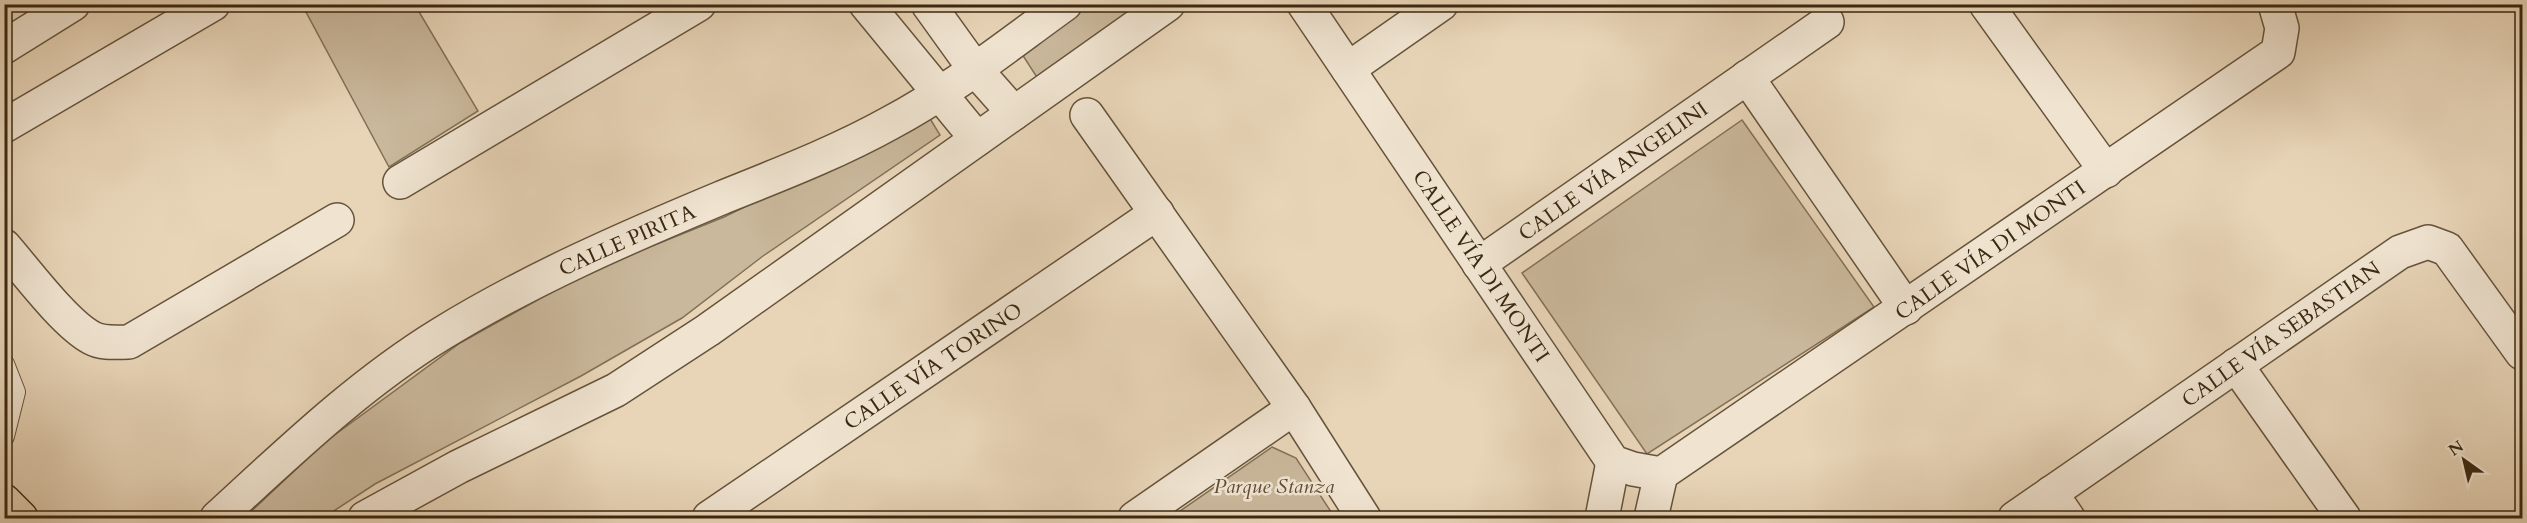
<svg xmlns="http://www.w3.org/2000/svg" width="2527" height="523" font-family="Cardo,serif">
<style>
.green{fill:#cab89c;stroke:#827056;stroke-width:1.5}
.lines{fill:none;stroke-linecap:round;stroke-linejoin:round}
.service-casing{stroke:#66533b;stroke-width:22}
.minor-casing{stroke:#66533b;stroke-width:36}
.tertiary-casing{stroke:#66533b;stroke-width:36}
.primary-casing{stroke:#3a2811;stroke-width:36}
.service{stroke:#f0e4d1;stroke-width:20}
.minor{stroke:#f0e4d1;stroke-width:33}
.tertiary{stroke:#f0e4d1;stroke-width:33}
.primary{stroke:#e8d5b8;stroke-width:33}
.labels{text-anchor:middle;stroke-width:5;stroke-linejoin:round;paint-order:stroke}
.street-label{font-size:21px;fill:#3a2811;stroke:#f0e4d1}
.park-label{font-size:21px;font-style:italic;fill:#5e4c34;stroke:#f0e4d1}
</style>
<rect width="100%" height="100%" fill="#e8d5b8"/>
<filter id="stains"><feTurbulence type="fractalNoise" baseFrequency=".00333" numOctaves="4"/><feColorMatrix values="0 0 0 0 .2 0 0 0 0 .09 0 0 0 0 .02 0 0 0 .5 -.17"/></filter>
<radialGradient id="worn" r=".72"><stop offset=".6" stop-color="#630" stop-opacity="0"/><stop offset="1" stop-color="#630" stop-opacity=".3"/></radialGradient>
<g class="green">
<polygon points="321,4 415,5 478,111 389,167 306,12"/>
<polygon points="1084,5 1144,5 1038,79 1020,51"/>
<polygon points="929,117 940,135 763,256 682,318 581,376 375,484 323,518 244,518 325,442 460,343 588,272 724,217"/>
<polygon points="1742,120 1874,307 1647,454 1522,273"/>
<polygon points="1272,447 1296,458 1335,518 1170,518"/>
</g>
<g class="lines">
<defs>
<polyline id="service" points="4,364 15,392 4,436"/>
<g id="minor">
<polyline points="866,4 977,139"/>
<polyline points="928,4 974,68 1014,113"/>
<polyline points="1304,4 1613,462 1633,469 1661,474 2278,52 2282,28 2275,4"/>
<polyline points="1986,4 2106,171"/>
<polyline points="4,47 73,4"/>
<polyline points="1348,69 1441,4"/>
<polyline points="1747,77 1906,308"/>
<polyline points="1087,115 1294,408 1364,518"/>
<polyline points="4,126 213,4"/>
<polyline points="400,182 699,4"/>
<path d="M4,246C26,271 65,324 92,338C103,344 117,342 129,342L337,220"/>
<polyline points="1479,264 1827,22"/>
<polyline points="2236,365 2344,518"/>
<polyline points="2051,493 2068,518"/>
<polyline points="709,518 1157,213"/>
<polyline points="1135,518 1294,408"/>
<polyline points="1602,518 1613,462"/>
<polyline points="1651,518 1661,474"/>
<polyline points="2015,518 2400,252 2428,242 2447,249 2522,353"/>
</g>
<g id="tertiary">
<path d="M217,518C288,453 358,385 441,334C529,280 625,238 721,198C778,175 836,153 890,123C952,90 1008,45 1065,4"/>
<polyline points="365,518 458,467 616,390 708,330 1168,4"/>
</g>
<polyline id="primary" points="4,501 21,518"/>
</defs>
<use href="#service" class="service-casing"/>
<use href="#minor" class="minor-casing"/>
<use href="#tertiary" class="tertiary-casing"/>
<use href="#primary" class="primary-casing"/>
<use href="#service" class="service"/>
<use href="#minor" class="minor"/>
<use href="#tertiary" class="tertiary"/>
<use href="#primary" class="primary"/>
</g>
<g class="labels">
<g class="street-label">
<text transform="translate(1613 171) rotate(-35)" y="7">CALLE VÍA ANGELINI</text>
<text transform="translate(627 240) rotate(-24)" y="7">CALLE PIRITA</text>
<text transform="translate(1990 250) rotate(-35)" y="7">CALLE VÍA DI MONTI</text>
<text transform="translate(1481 266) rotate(56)" y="7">CALLE VÍA DI MONTI</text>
<text transform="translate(2281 334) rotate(-35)" y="7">CALLE VÍA SEBASTIAN</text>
<text transform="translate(933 366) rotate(-34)" y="7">CALLE VÍA TORINO</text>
</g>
<g class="park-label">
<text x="1274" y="493">Parque Stanza</text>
</g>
</g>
<rect width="2527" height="523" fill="none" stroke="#e8d5b8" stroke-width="24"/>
<rect x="6" y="6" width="2515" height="511" fill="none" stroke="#3a2811" stroke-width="3"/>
<rect x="12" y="12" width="2503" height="499" fill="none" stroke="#3a2811" stroke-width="1.5"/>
<g transform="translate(2464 460) rotate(326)" stroke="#f0e4d1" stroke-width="4.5" paint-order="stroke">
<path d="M0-4.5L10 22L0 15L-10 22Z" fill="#3a2811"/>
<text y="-9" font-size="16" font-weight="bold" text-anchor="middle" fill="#3a2811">N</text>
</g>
<rect width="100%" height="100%" filter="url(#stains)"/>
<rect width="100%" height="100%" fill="url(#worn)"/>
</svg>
